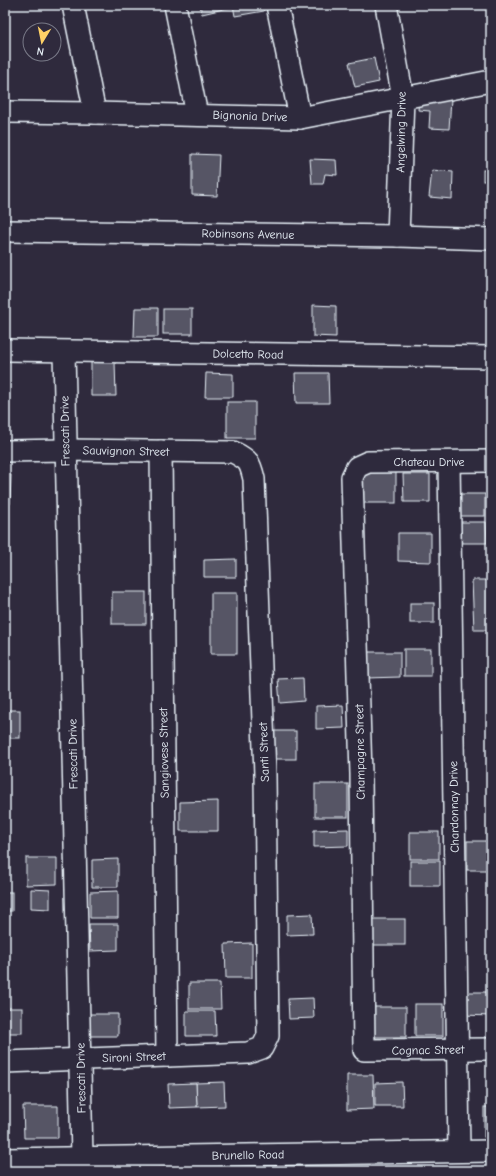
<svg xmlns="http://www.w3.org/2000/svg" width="496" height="1176" font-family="'Comic Neue',sans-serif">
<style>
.building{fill:#575565;stroke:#e8f1f8}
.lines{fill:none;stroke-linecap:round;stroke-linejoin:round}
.minor-casing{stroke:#e8f1f8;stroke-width:24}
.minor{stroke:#2f2a3d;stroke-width:21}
.labels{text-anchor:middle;stroke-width:3;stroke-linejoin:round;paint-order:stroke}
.street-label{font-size:12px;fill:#e8f1f8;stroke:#2f2a3d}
</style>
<rect width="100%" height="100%" fill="#2f2a3d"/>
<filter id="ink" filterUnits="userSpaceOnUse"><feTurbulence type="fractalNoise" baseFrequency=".025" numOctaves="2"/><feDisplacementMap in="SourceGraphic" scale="8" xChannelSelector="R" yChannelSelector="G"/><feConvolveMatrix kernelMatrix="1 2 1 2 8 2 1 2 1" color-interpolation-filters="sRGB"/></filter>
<g filter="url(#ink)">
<g class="building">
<polygon points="200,5 231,5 232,7 202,14"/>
<polygon points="233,5 263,5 264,11 235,16"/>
<polygon points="374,58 379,82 355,87 349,63"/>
<polygon points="451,99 449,129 429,128 430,111 418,110 419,101"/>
<polygon points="192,154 219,155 217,196 192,195"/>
<polygon points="310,159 336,160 337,175 325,174 323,184 312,184"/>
<polygon points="432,170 453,172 452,199 429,197"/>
<rect x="483" y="170" width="8" height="11"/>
<polygon points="313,305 336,306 336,337 313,336"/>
<polygon points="135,308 158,308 158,337 134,337"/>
<rect x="163" y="309" width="29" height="25"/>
<polygon points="91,362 115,362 116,396 91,396"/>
<polygon points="206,373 233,374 233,397 205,397"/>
<polygon points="295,373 328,373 329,403 296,403"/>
<rect x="227" y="402" width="28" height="36"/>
<rect x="361" y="471" width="35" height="32"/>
<polygon points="5,474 11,475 10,504 5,504"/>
<polygon points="403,474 430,474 430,502 404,502"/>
<rect x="455" y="494" width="30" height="22"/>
<polygon points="458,522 486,522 487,543 458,543"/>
<polygon points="398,533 431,533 431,562 398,561"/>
<polygon points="236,559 236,577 204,577 204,560"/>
<polygon points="472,580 491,580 491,630 474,630"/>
<rect x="112" y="592" width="34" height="32"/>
<rect x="211" y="593" width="26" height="61"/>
<rect x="410" y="603" width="24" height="20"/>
<rect x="404" y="649" width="27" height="27"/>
<polygon points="367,652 400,652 400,677 367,678"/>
<polygon points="303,678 304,701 280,703 278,679"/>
<polygon points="343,705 344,728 316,729 316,706"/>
<rect x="5" y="710" width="15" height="28"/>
<rect x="271" y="731" width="25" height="28"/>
<rect x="315" y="784" width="33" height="33"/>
<polygon points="218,801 218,831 180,831 180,802"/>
<polygon points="348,829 348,846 314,847 314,830"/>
<rect x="410" y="832" width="29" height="27"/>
<rect x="467" y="841" width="24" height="29"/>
<polygon points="26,858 57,858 57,884 26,885"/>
<polygon points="118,859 118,887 92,887 92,860"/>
<rect x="410" y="861" width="30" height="25"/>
<polygon points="31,889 50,890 50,909 31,908"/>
<polygon points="118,891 118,918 90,918 90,892"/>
<rect x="5" y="892" width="7" height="19"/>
<polygon points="312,914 313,934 287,935 287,915"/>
<rect x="370" y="919" width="35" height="26"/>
<polygon points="89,924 118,924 118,950 90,951"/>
<polygon points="252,943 252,978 226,978 225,944"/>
<polygon points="189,983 220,983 221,1009 189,1009"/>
<polygon points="464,992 491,992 491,1016 463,1015"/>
<polygon points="313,998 314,1018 289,1019 288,999"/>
<rect x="415" y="1004" width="28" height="32"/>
<polygon points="373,1007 406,1007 406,1037 374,1037"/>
<rect x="5" y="1008" width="17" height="25"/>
<polygon points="186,1011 215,1011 216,1036 186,1036"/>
<polygon points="89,1014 118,1014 118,1036 90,1036"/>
<polygon points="347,1075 373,1075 374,1109 347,1110"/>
<polygon points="224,1082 225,1106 197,1107 196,1083"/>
<polygon points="402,1082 403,1106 375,1106 375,1083"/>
<polygon points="196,1083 197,1107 169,1108 168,1084"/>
<polygon points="23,1106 58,1106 58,1138 24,1138"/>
<rect x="484" y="1107" width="7" height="30"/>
<rect x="472" y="1168" width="19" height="3"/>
</g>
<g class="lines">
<defs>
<g id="minor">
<polyline points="73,5 95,113"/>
<polyline points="175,5 197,115"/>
<polyline points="277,5 300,118"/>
<polyline points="386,5 403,98 398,236"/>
<polyline points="5,112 95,113 300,118 491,81"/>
<polyline points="5,231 398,236 491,239"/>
<polyline points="5,350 491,357"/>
<polyline points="64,352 82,1157"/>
<path d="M5,451L66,450L233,452C249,460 250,462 254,479L265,775L268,1036L262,1048L248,1053L5,1062"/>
<polyline points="161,451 167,1056"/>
<polyline points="491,461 368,462 357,467 352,477 361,774 364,1050 491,1049"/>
<polyline points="449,462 459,1151"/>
<polyline points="5,1159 491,1151"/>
</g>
</defs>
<use href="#minor" class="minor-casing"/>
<use href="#minor" class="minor"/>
</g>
</g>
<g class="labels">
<g class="street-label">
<text transform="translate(250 116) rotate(2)" y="4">Bignonia Drive</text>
<text transform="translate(401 132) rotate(-89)" y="4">Angelwing Drive</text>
<text transform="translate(248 234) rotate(1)" y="4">Robinsons Avenue</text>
<text transform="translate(248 354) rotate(1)" y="4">Dolcetto Road</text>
<text transform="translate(65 431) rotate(-91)" y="4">Frescati Drive</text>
<text transform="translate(126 451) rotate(1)" y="4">Sauvignon Street</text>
<text x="429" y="466">Chateau Drive</text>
<text transform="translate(264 752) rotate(-92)" y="4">Santi Street</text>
<text transform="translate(360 752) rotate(-91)" y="4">Champagne Street</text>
<text transform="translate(164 753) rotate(-91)" y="4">Sangiovese Street</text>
<text transform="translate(73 754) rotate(-91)" y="4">Frescati Drive</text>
<text transform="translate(454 807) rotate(-91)" y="4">Chardonnay Drive</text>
<text transform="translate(428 1050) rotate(-1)" y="4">Cognac Street</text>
<text transform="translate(134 1057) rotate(-2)" y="4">Sironi Street</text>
<text transform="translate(81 1078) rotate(-91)" y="4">Frescati Drive</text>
<text transform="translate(248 1155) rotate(-1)" y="4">Brunello Road</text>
</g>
</g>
<rect width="496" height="1176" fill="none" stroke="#2f2a3d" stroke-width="20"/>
<rect x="10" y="10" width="476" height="1156" fill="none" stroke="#e8f1f8" stroke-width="1.5" filter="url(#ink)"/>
<g transform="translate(42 42) rotate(190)"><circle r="19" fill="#2f2a3d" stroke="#797a88"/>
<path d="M0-3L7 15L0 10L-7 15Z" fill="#ffd166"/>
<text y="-6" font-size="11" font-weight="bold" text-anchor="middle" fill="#e8f1f8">N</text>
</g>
</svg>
